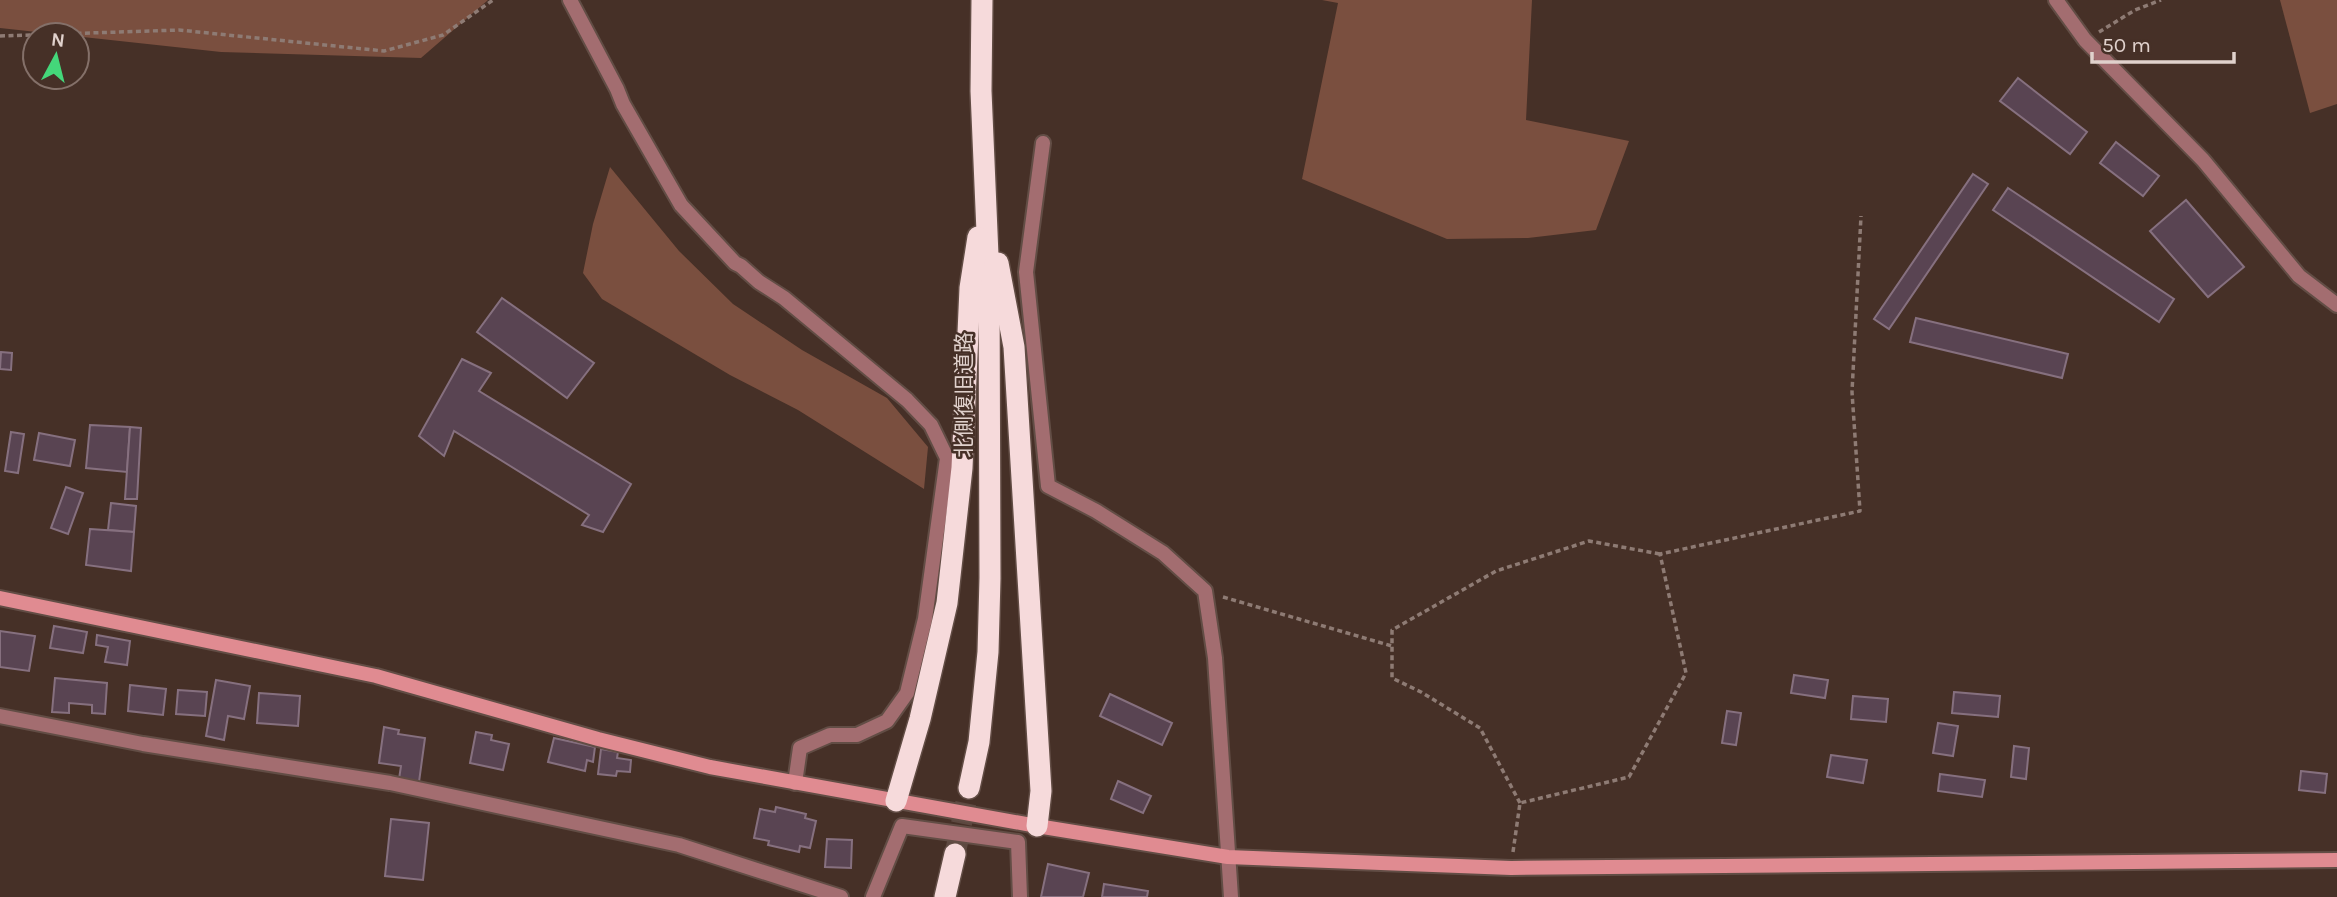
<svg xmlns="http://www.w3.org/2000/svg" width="2337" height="897" font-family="Karla,'Noto Sans JP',sans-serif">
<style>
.green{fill:#7a4f3f}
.building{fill:#594452;stroke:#86707f;stroke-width:2}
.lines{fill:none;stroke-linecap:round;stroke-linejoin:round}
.highway-tunnel{stroke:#5d4840;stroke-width:21;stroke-dasharray:21 10;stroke-linecap:butt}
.street-casing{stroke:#624d45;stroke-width:18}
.secondary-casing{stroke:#624d45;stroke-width:18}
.highway-casing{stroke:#624d45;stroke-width:24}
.path{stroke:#8e7b74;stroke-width:3.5;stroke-dasharray:5 3.5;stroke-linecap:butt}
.street{stroke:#a36d70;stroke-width:14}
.secondary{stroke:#e08b91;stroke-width:14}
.highway{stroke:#f6dadb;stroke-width:21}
.labels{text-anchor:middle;stroke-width:5;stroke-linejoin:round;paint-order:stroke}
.street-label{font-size:21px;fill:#e0d1cc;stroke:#463027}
</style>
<rect width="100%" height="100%" fill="#463027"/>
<g class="green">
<polygon points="0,0 488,0 421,58 221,52 0,28"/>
<polygon points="1322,0 1532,0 1526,120 1629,141 1596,230 1528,238 1447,239 1302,179 1338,3"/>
<polygon points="2280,0 2337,0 2337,104 2310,113"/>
<polygon points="610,167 679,251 733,304 802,350 887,398 928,447 924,489 798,410 730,375 602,299 583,273 593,224"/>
</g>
<g class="building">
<polygon points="2018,78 2087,132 2070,154 2000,101"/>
<polygon points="2116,142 2159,176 2143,196 2100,163"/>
<polygon points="1973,174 1988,184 1889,329 1874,319"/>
<polygon points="2008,188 2174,299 2159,322 1993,210"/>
<polygon points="2186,200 2244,267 2208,297 2150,231"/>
<polygon points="502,298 594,363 567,398 477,332"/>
<polygon points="1916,318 2068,354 2062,378 1910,342"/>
<polygon points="1,352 12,353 11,370 0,369"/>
<polygon points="462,359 491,373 479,391 631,484 603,532 582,525 589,515 454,431 444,456 419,436"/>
<polygon points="90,425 130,427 127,472 86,468"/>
<polygon points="130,427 141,428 137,499 125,499"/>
<polygon points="11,432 24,434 18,473 5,471"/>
<polygon points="39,433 75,440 70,466 34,460"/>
<polygon points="66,487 83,493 68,534 51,528"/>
<polygon points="111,503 136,506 134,532 108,530"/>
<polygon points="90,529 134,532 131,571 86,565"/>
<polygon points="54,626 87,632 83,653 50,648"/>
<polygon points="0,631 35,636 29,671 0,667"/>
<polygon points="97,635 130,641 127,665 105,662 108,647 96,645"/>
<polygon points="1794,675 1828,680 1825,698 1791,693"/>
<polygon points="55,678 107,683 105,714 92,713 92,705 69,703 69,713 52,712"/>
<polygon points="216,680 250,686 244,719 228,716 224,740 206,736"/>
<polygon points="130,685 166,689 163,715 128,711"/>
<polygon points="178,690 207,692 205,716 176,714"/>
<polygon points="1954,692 2000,696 1998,717 1952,713"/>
<polygon points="259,693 300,696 298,726 257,723"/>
<polygon points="1110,694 1172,723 1162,745 1100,716"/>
<polygon points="1853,696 1888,699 1886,722 1851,719"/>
<polygon points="1727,711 1741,713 1736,745 1722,743"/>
<polygon points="1938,723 1958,726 1953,756 1933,753"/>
<polygon points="384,727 399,730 398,734 425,738 419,782 399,779 401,766 379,763"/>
<polygon points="476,732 492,735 491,740 509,744 503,770 470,763"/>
<polygon points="554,738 595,747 593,762 587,760 585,771 548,762"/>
<polygon points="2014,746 2029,748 2026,779 2011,777"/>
<polygon points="601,749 618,752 617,758 631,760 630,772 617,771 616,776 598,774"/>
<polygon points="1831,755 1867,760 1863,783 1827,777"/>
<polygon points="2301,771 2327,774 2325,793 2299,790"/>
<polygon points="1940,774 1985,780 1982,797 1938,791"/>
<polygon points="1118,781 1151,796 1143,813 1111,799"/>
<polygon points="776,807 806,814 805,818 816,821 810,848 800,846 799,852 768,845 769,841 754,838 760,809 775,812"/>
<polygon points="391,819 429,823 423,880 385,876"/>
<polygon points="827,839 852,840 851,868 825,867"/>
<polygon points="1048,864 1089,873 1083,897 1041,897"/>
<polygon points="1104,884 1148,891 1147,897 1102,897"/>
</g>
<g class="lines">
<polyline class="highway-tunnel" points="955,854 969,788"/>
<defs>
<g id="street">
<polyline points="570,0 617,89 623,104 681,205 735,263 741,266 759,282 784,298 907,400 931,425 947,458 925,619 907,693 887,721 857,735 830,735 800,748 795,783"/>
<polyline points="2056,0 2085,40 2203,160 2299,276 2337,305"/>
<polyline points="1043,143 1026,272 1048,486 1096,511 1163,553 1205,591 1215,658 1231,897"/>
<polyline points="0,716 143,744 390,783 679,845 841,897"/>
<polyline points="873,897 902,826 1018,842 1020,897"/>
</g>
<polyline id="secondary" points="0,598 376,676 598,739 710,767 1037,826 1228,857 1511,868 2337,860"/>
<g id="highway">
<polyline points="998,263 1014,347 1041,791 1037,826"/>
<polyline points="969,788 979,742 988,652 990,578 989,279 981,91 982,0"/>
<polyline points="896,801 920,719 947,603 962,468 970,288 978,237"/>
<polyline points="945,897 955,854"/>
</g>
</defs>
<use href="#street" class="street-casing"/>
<use href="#secondary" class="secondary-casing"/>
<use href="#highway" class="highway-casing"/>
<g class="path">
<polyline points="2099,32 2135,10 2161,0"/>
<polyline points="0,36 179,30 384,51 443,35 493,0"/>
<polyline points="1223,597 1392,646"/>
<polyline points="1520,803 1480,728 1421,692 1392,678 1392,630 1496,571 1589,541 1660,554"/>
<polyline points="1513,852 1520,803 1629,777 1686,673 1660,554 1860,511 1852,392 1861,216"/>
</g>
<use href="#street" class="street"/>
<use href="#secondary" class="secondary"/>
<use href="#highway" class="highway"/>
</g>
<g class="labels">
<g class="street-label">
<text transform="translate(964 395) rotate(-90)" y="7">北側復旧道路</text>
</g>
</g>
<g transform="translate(56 56) rotate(7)"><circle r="33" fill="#463027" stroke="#847069" stroke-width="2"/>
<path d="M0-5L12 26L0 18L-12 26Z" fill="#44d77a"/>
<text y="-10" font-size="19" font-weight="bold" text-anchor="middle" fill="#e0d1cc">N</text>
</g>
<path d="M2092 52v10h142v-10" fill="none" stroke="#e0d1cc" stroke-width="3.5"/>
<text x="2102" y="52" font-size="21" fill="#e0d1cc" stroke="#463027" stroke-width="5" paint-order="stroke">50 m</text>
</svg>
